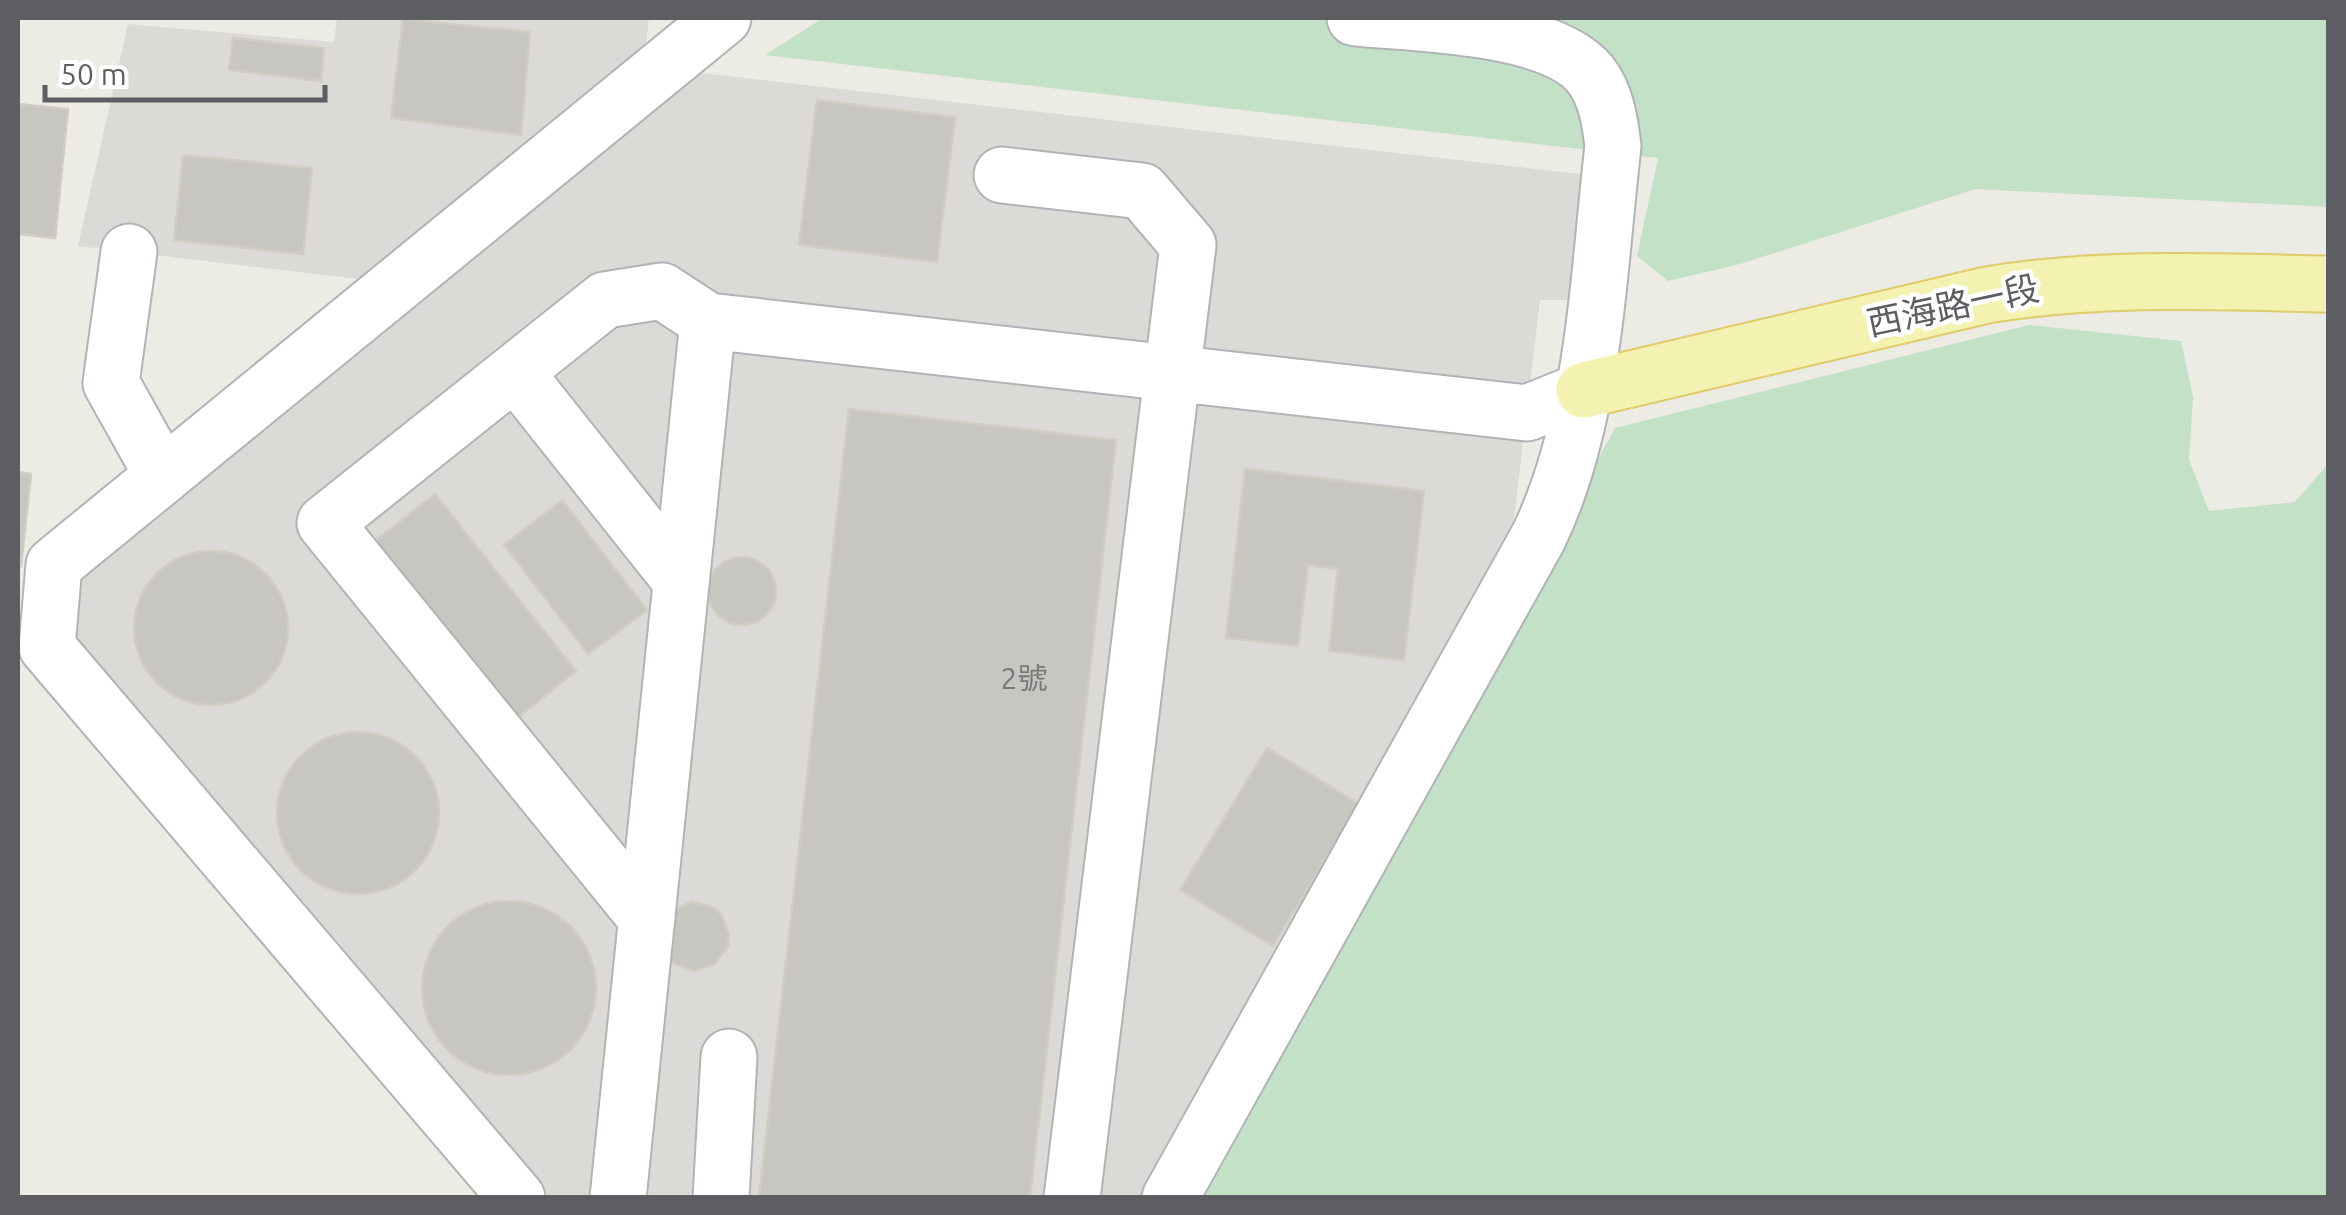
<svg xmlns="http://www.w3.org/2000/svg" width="2346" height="1215" font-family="Ubuntu,'Noto Sans TC',sans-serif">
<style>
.industrial{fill:#dbdad6}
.green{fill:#c3e1c7}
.building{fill:#c8c6c0;stroke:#d0cec3;stroke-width:2.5}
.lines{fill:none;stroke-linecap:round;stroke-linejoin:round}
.minor-casing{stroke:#b1b3b7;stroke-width:59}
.major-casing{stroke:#dfcc6a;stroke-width:59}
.minor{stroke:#fff;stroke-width:55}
.major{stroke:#f4f2b1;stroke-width:55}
.labels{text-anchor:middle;stroke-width:9;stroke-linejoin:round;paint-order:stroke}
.number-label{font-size:30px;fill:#77787a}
.street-label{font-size:35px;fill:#5c5e62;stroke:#fff}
</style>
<rect width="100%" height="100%" fill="#ecebe4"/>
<g class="industrial">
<polygon points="337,18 649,18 645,52 375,281 78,246 128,24 334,42"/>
<polygon points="693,72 1588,175 1569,300 1540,300 1509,561 1147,1197 547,1197 67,631 74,585"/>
</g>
<g class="green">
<polygon points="823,18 2328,18 2328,207 1976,189 1740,264 1668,281 1637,256 1658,158 765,55"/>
<polygon points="2029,325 2181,341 2193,397 2189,460 2209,511 2295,502 2328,464 2328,1197 1193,1198 1615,428"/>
</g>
<g class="building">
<polygon points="403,19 530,32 521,135 391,118"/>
<polygon points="233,38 324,48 321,81 229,70"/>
<polygon points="817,100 955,117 937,262 799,245"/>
<polygon points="18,104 68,109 55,238 18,234"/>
<polygon points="183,155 312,168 303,254 174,240"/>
<polygon points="849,409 1116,440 1030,1198 759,1198"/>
<polygon points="1245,469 1424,491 1404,660 1329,651 1338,569 1308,565 1298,646 1226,638"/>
<polygon points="18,472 31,474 21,566 18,566"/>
<polygon points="435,494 576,671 511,723 370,545"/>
<polygon points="562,500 647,610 588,654 504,545"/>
<circle cx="211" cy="628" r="77"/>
<circle cx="742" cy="591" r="34"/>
<circle cx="358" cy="813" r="81"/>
<polygon points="1267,748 1359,804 1273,946 1180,890"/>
<circle cx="509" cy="988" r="87"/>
<polygon points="691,902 713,907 721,914 729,935 728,946 715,964 694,971 673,963 666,955 670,912"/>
</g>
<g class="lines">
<defs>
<g id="minor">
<polyline points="1002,175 1142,191 1188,245 1072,1198"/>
<polyline points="129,252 111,383 163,476"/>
<polyline points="515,372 681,581"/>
<polyline points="647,919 325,523 605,300 662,291 708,321"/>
<polyline points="517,1198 47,647 54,565 723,18"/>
<polyline points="618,1198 708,321 1527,413 1584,390"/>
<polyline points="721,1198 729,1057"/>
<path d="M1170,1198L1539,536C1595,419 1598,274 1613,146C1610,121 1606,94 1590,74C1549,25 1416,24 1355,18"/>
</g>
<path id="major" d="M1584,390L1987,295C2100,276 2214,282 2328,284"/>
</defs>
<use href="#minor" class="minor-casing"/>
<use href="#major" class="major-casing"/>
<use href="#minor" class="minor"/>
<use href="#major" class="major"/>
</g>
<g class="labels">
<g class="number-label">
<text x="1024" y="689">2號</text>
</g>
<g class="street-label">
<text transform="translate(1953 306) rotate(-12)" y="12">西海路一段</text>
</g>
</g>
<rect width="2346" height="1215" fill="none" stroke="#5c5e62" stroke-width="40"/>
<path d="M45 85v15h280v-15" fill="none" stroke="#5c5e62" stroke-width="5"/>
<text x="60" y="85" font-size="30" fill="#5c5e62" stroke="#ffffff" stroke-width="8" paint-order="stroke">50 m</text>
</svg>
